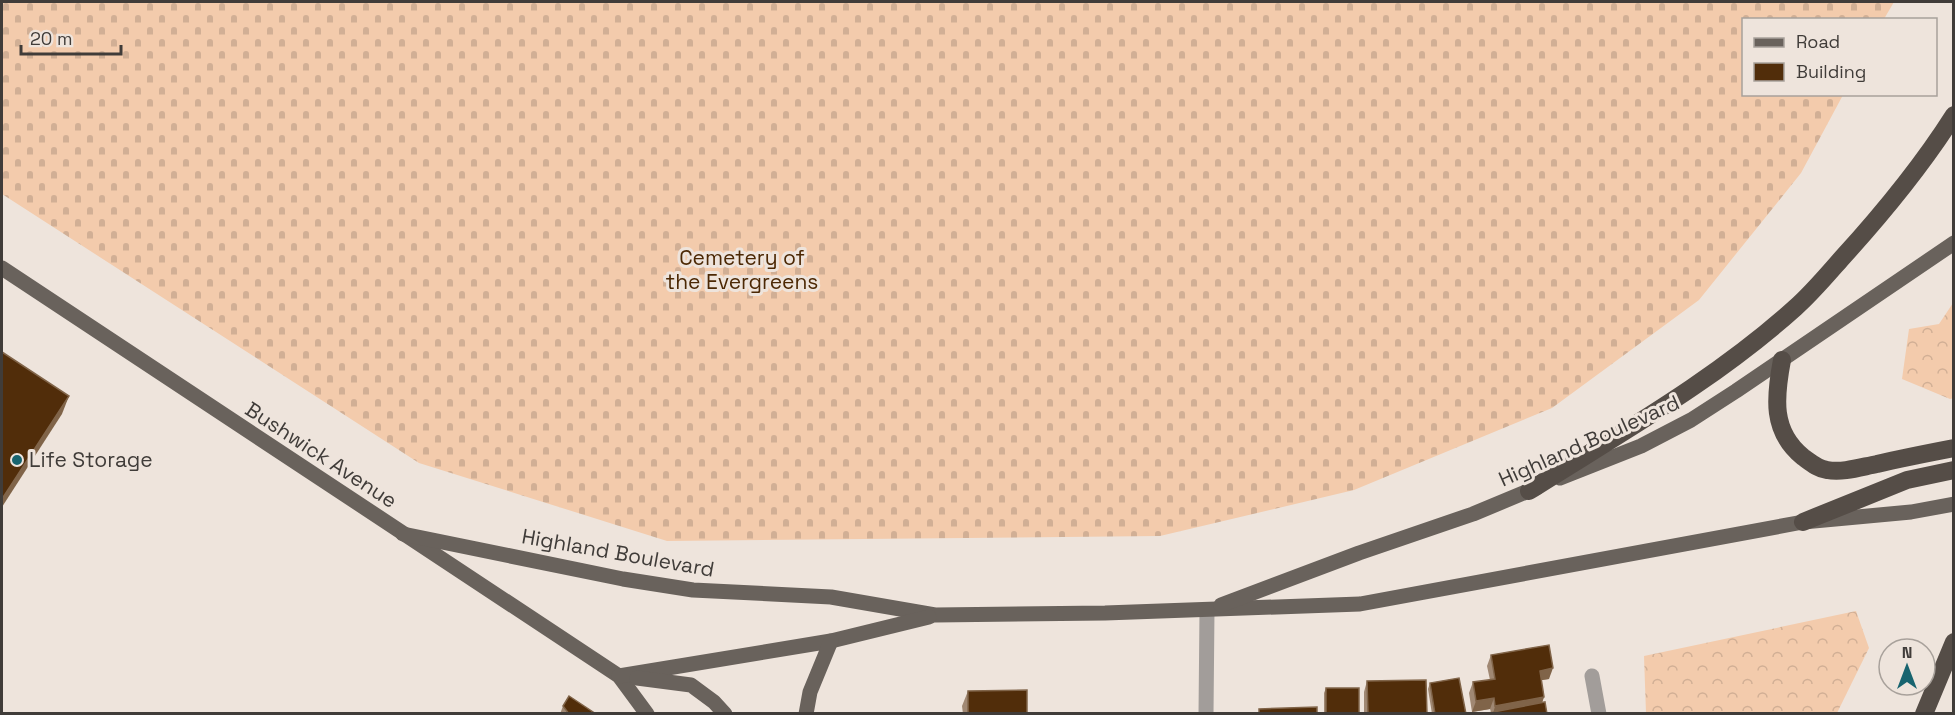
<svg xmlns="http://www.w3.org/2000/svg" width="1955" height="715" font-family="'Space Grotesk',sans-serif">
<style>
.forest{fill:url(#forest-crowns)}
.cemetery{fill:url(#cemetery-stones)}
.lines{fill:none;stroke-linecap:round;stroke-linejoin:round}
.minor{stroke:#a29d9a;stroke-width:15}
.major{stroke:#69625c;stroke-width:15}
.highway{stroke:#554d47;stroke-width:18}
.wall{fill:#a08873}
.shaded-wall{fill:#806449}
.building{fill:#512d0a;stroke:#806449;stroke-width:1.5}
.poi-dot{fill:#18646f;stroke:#eee4dc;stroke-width:2}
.labels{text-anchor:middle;stroke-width:6;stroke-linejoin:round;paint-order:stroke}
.park-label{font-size:21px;fill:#4c2804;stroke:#eee4dc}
.street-label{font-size:21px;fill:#403c39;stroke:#eee4dc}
.poi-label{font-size:21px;fill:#403c39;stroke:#eee4dc;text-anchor:start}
</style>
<defs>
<pattern id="forest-crowns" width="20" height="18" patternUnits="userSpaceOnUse" patternTransform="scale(1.5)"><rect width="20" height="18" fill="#f3cbac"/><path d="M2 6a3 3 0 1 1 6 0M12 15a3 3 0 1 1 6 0" fill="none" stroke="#d1af95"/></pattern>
<pattern id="cemetery-stones" width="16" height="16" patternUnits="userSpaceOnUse" patternTransform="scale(1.5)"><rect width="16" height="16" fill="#f3cbac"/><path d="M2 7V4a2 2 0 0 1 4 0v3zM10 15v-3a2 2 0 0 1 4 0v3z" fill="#d1af95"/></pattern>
</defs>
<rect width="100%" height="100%" fill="#eee4dc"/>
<g class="forest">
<polygon points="1953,303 1954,398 1950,399 1902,379 1909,329 1939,324"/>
<polygon points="1856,611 1869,648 1837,713 1646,713 1644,656"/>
</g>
<polygon class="cemetery" points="2,2 1894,2 1884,19 1744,20 1744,94 1843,95 1801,173 1699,300 1552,408 1354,490 1160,536 667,541 419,463 2,194"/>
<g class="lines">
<g class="minor">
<polyline points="1592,676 1599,714"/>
<polyline points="1206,714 1207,610"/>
</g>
<g class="major">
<polyline points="2,268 619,676 647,714"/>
<polyline points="1560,478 1641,446 1691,420 1736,391 1954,243"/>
<polyline points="403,534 623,579 693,590 831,597 935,615 1105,613 1360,604 1803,522 1911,512 1954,504"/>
<polyline points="1221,605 1359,553 1473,514 1538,487"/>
<polyline points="619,676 831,641 929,617"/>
<polyline points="637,678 691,685 714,702 725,714"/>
<polyline points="806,714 810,692 831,641"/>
</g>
<g class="highway">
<path d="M1782,360C1775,397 1771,431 1803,457C1810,462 1818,469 1827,470C1843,473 1861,467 1877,464C1902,458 1928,453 1954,448"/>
<path d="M1529,491C1619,434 1715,380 1795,308C1812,293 1827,275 1842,258C1883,213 1921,167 1954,115"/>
<polyline points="1803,522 1907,480 1954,470"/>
<polyline points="1924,714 1954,642"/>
</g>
</g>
<g class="wall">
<polygon points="1491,655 1549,679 1541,680 1544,697 1542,703 1491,712 1490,709 1472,712 1469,693 1473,682 1490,680 1487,666"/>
<polygon points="1367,681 1427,714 1364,714 1364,692"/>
<polygon points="1430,683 1466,714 1432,714 1428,689"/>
<polygon points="1326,688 1359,714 1324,714 1324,693"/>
<polygon points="968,691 1027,714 963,714 962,706"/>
<polygon points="563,706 596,714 560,714"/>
</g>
<g class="shaded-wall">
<polygon points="69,396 62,414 2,507 2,499"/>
<polygon points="1553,668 1549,679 1536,681 1540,671"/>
<polygon points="1544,697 1540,708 1493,714 1495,706"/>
<polygon points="1494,698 1490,709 1472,712 1476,701"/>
</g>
<g class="building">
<polygon points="2,352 69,396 2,499"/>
<polygon points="1549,645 1553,668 1540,671 1544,697 1495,706 1494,698 1476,701 1473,682 1495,679 1491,655"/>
<polygon points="1459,678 1466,714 1435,714 1430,683"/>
<polygon points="1426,680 1427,714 1368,714 1367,681"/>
<rect x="1326" y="688" width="33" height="26"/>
<polygon points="1027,690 1027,714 968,714 968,691"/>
<polygon points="569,696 596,714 569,714 563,706"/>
<polygon points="1545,702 1547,714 1483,714"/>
<polygon points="1317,707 1317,714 1259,714 1259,709"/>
</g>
<circle class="poi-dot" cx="17" cy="460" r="6"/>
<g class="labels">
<g class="park-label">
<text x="742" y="265">Cemetery of<tspan x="742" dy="24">the Evergreens</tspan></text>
</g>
<g class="street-label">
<text transform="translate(1589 441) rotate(-24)" y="7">Highland Boulevard</text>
<text transform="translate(321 455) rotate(33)" y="7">Bushwick Avenue</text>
<text transform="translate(618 553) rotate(10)" y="7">Highland Boulevard</text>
</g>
<g class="poi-label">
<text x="29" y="467">Life Storage</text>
</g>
</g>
<rect width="1955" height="715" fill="none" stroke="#403c39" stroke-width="6"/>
<rect x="1742" y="18" width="195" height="78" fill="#eee4dc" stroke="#a8a19b" stroke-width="1.5"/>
<rect x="1754" y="38" width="30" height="9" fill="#69625c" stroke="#a8a19b" stroke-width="1.5"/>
<text x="1796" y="48" font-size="18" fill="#403c39">Road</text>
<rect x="1754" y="63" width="30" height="18" fill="#512d0a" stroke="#a8a19b" stroke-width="1.5"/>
<text x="1796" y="78" font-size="18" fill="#403c39">Building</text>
<g transform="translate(1907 667)"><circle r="28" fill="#eee4dc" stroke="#a8a19b" stroke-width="1.5"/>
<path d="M0-4.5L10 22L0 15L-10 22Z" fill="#18646f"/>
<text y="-9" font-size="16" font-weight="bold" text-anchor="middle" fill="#403c39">N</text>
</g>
<path d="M21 45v9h100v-9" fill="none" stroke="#403c39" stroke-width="3"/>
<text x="30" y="45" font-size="18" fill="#403c39" stroke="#eee4dc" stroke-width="4.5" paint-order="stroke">20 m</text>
</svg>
